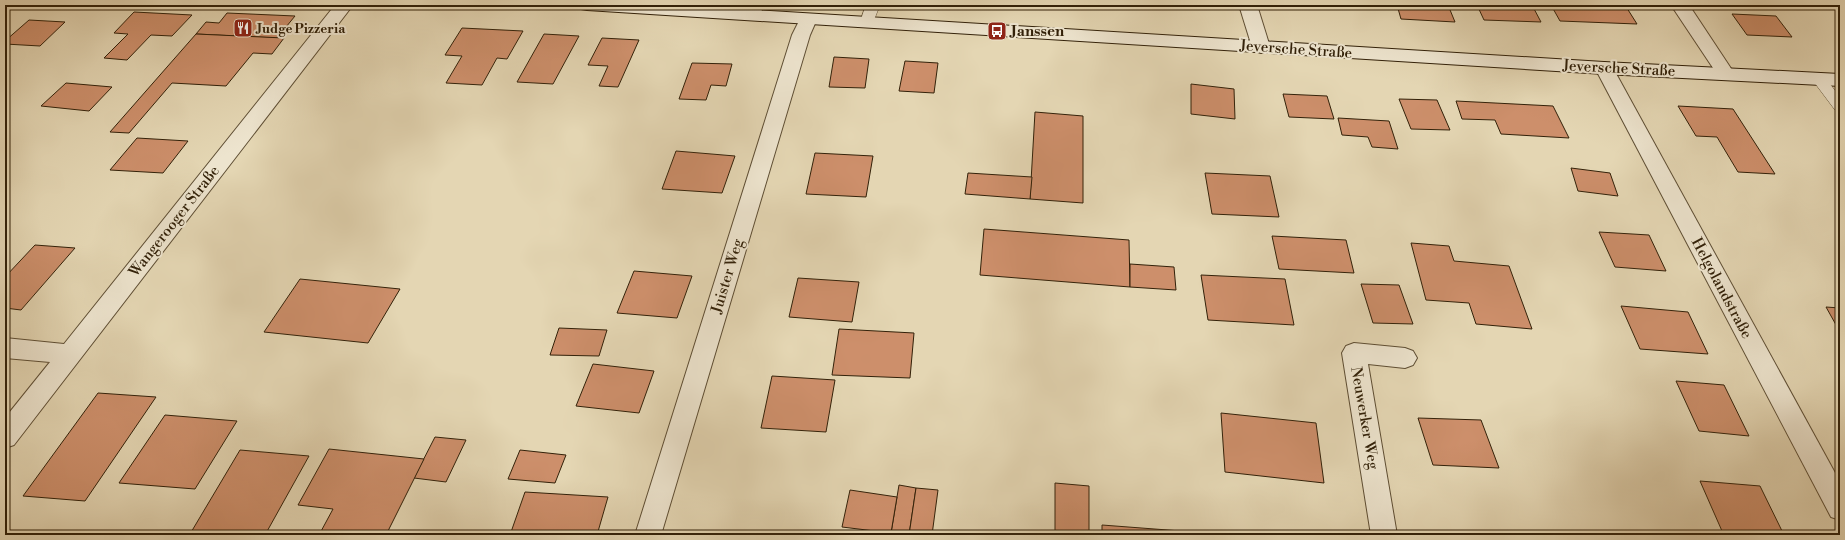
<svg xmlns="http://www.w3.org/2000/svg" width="1845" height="540" font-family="'Libre Bodoni',serif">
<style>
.building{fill:#cd8f6b;stroke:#322109}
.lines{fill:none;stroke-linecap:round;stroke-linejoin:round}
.lane-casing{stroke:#5e4e34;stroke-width:1}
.street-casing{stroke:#5e4e34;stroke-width:2}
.secondary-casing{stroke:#322109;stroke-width:2}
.lane{fill:#ede4ce;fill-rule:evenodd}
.street{fill:#ede4ce;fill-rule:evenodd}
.secondary{fill:#ede4ce;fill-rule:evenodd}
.labels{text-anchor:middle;stroke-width:4;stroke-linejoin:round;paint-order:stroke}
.far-poi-label{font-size:13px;font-weight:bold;fill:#322109;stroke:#ede4ce;text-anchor:start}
.poi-label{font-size:15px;font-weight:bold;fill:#322109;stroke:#ede4ce;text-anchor:start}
.street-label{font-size:15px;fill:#322109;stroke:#ede4ce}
</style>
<rect width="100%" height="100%" fill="#e4d6b3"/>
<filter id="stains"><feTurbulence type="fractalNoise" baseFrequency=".005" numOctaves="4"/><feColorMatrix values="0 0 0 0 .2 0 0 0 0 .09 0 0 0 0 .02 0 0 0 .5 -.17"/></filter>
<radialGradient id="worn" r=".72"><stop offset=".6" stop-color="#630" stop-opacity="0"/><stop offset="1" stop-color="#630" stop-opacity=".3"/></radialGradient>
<g class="building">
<polygon points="1397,5 1448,5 1455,22 1401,19"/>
<polygon points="1477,5 1532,5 1541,22 1484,20"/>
<polygon points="1551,5 1625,5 1637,24 1560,21"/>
<polygon points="134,12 192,15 172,36 151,35 127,60 104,58 128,34 114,33"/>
<polygon points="227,13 295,16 277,38 196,34 206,22 219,23"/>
<polygon points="1732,14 1776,16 1792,37 1747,35"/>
<polygon points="29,20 65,22 40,46 5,44 5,41"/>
<polygon points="462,28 523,31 507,59 497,58 482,85 446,83 462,56 445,55"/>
<polygon points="196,34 284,38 272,54 253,53 226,86 172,83 129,133 110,132"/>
<polygon points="544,34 579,36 553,84 517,82"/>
<polygon points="602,38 639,40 618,87 599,86 608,66 588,65"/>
<polygon points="834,57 869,59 865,88 829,87"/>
<polygon points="905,61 938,63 934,93 899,91"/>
<polygon points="692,63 732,64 726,86 711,85 706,100 679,99"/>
<polygon points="66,83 112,87 89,111 41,106"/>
<polygon points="1191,84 1234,89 1235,119 1191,114"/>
<polygon points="1283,94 1327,96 1334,119 1289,117"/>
<polygon points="1399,99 1437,100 1450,130 1411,129"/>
<polygon points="1456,101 1553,106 1569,138 1501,134 1495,120 1462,119"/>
<polygon points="1678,106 1733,109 1775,174 1738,172 1717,137 1696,136"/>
<polygon points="1035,112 1083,116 1083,203 1030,199"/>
<polygon points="1338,118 1389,121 1398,149 1372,147 1368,137 1342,135"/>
<polygon points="137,138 188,141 163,173 110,170"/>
<polygon points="676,151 735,156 722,193 662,189"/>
<polygon points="815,153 873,156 866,197 806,194"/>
<polygon points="1571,168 1610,173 1618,196 1578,191"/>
<polygon points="968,173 1032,177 1030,199 965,194"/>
<polygon points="1205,173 1270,176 1279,217 1212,214"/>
<polygon points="984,229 1129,240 1130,287 980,275"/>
<polygon points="1599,232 1649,235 1666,271 1615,267"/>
<polygon points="1272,236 1346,240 1354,273 1279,269"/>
<polygon points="1411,243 1449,246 1454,261 1509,266 1532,329 1476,324 1469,303 1426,300"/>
<polygon points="35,245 75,248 21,310 5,308 5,277"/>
<polygon points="1130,264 1174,267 1176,290 1130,287"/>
<polygon points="634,271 692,276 677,318 617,313"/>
<polygon points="1201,275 1285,279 1294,325 1208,320"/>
<polygon points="798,278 859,282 852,322 789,317"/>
<polygon points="300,279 400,289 368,343 264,332"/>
<polygon points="1361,284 1399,285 1413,324 1373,323"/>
<polygon points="1621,306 1688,312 1708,354 1640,349"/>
<polygon points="1826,307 1840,308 1840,332"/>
<polygon points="559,328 607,330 599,356 550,355"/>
<polygon points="839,329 914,333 910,378 832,375"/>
<polygon points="593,364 654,371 639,413 576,406"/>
<polygon points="772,376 835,380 826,432 761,428"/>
<polygon points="1676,381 1724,385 1749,436 1699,431"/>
<polygon points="98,393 156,397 85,501 23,496"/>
<polygon points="1221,413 1316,423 1324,483 1225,472"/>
<polygon points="165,415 237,421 195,489 119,483"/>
<polygon points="1418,418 1481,420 1499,468 1433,465"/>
<polygon points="435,437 466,440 446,482 414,478"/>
<polygon points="329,449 424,459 386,535 319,535 333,509 298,505"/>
<polygon points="240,450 309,456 265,535 190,534"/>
<polygon points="520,450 566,455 555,483 508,479"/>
<polygon points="1700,481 1760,486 1784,535 1763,535 1722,531"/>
<polygon points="1055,483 1089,486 1089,535 1055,535"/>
<polygon points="899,485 916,488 909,535 891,533"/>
<polygon points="916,488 938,490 932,535 909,535"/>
<polygon points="850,490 897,497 891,533 842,527"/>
<polygon points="525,492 608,497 597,535 510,535"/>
<polygon points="1102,525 1207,533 1207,535 1102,535"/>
</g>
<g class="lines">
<defs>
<g id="lane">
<polygon points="751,5 765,5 757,18 747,18 745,15"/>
<polygon points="866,5 880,5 872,25 862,25 860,22"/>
<polygon points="1818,73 1823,75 1840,97 1840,112 1835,110 1811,78 1813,75"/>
</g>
<g id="street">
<polygon points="335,5 353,5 14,445 5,448 5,418 50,362 5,358 5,338 64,344"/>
<polygon points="1239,5 1257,5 1270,47 1267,51 1261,53 1255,51 1252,47"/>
<polygon points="1671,5 1689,5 1734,73 1731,77 1725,79 1719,77"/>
<polygon points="808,14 814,15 817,19 810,35 661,535 635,535 792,35 802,15"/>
<polygon points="1604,62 1610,64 1613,68 1840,482 1840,520 1831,517 1595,68 1598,64"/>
<polygon points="1354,343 1405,348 1413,351 1417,358 1413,365 1405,368 1368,364 1397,535 1371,535 1342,353 1346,346"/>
</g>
<polygon id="secondary" points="578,5 671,5 1604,62 1840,74 1840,86 1604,74 587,10 581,9"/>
</defs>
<use href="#lane" class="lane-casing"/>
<use href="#street" class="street-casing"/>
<use href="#secondary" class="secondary-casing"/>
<use href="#lane" class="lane"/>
<use href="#street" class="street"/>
<use href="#secondary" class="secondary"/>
</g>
<defs>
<symbol id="restaurant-square" viewBox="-11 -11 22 22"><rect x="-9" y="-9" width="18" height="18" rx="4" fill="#8f2418" stroke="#ede4ce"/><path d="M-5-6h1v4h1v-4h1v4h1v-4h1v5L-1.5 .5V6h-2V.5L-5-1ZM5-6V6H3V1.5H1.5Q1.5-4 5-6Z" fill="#fff"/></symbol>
<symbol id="bus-square" viewBox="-11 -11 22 22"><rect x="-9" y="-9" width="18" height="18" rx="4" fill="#8f2418" stroke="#ede4ce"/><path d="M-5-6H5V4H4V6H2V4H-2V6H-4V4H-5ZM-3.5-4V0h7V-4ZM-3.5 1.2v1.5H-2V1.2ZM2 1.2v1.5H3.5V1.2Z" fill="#fff"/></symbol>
</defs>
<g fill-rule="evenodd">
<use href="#restaurant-square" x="232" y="17" width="22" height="22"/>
<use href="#bus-square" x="986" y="20" width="22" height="22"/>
</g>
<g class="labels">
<g class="far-poi-label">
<text x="257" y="33">Judge Pizzeria</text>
</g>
<g class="poi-label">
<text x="1011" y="36">Janssen</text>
</g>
<g class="street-label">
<text transform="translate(1296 49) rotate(4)" y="5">Jeversche Straße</text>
<text transform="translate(1619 68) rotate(3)" y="5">Jeversche Straße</text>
<text transform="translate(174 221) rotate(-52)" y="5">Wangerooger Straße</text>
<text transform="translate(727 276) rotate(-73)" y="5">Juister Weg</text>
<text transform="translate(1722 288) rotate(62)" y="5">Helgolandstraße</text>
<text transform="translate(1365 418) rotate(80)" y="5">Neuwerker Weg</text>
</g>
</g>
<rect width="1845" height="540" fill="none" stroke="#e4d6b3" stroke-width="20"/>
<rect x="6" y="6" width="1833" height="528" fill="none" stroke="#322109" stroke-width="2"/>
<rect x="10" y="10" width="1825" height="520" fill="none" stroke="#322109"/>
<rect width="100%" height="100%" filter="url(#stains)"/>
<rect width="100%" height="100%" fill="url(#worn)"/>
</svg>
